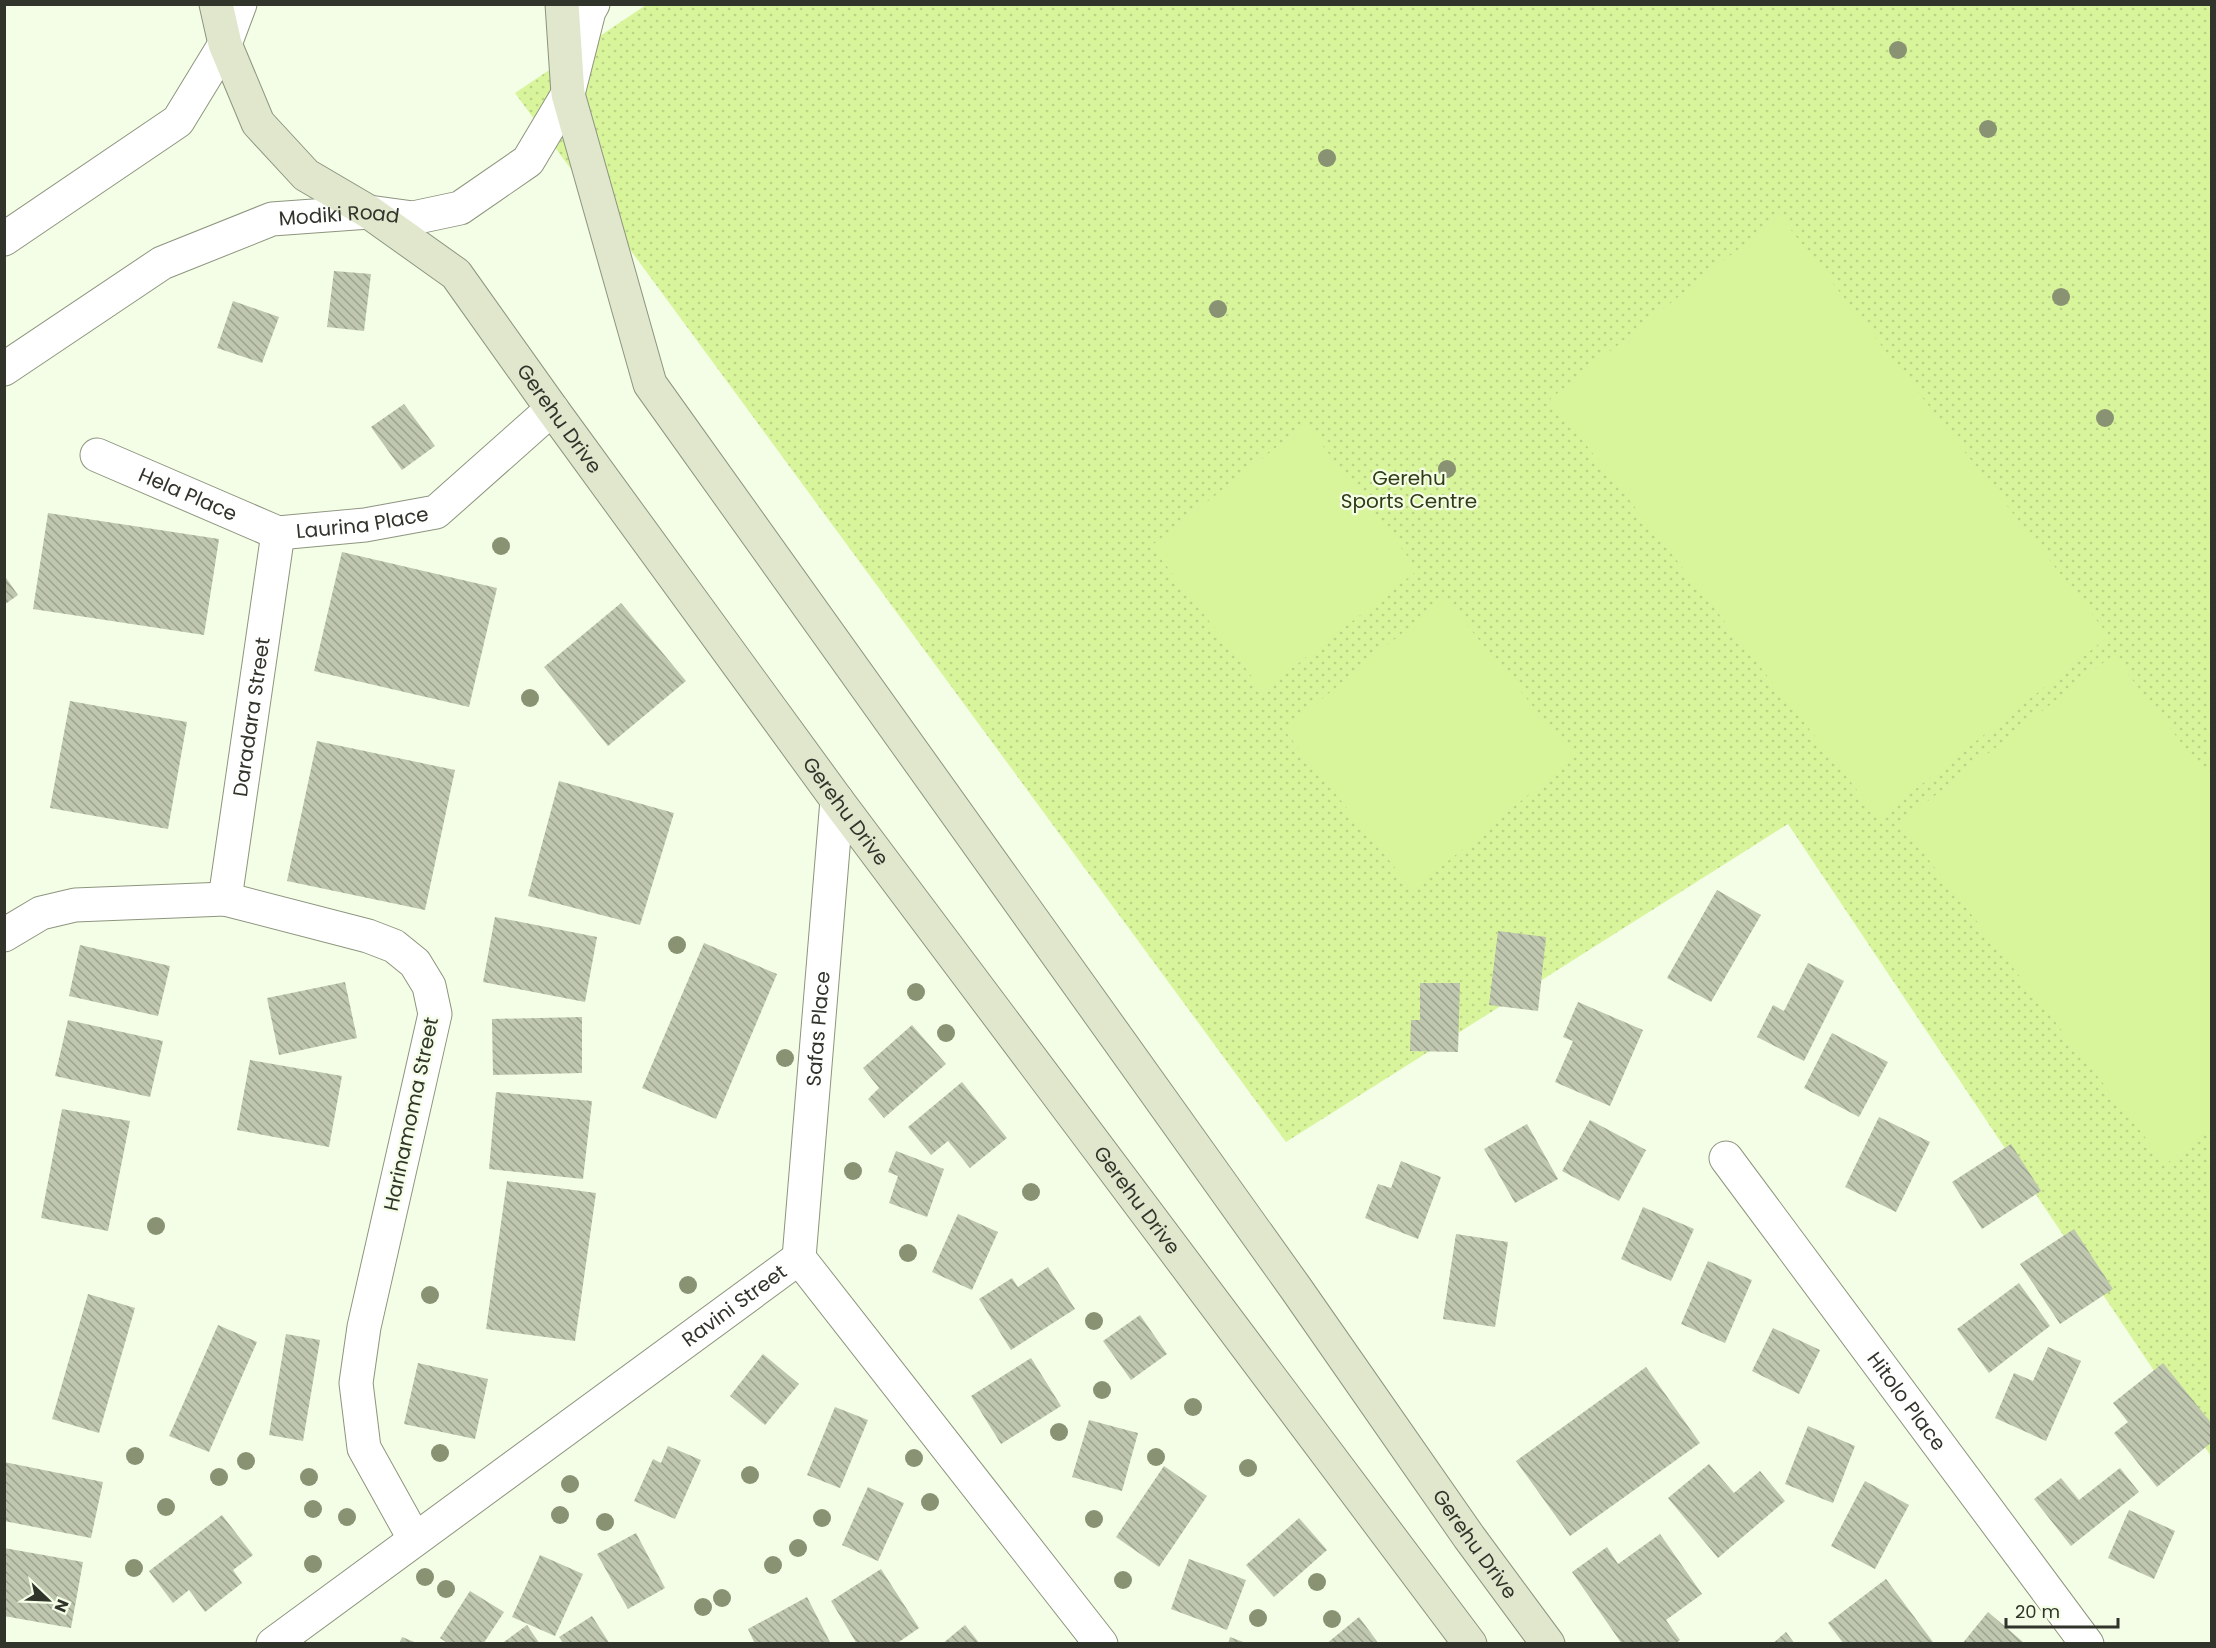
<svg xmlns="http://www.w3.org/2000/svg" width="2216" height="1648" font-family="Poppins,sans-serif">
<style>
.grass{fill:url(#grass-dots)}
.pitch{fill:#d8f59b}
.building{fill:url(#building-back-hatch)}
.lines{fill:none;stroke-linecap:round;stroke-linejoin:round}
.street-casing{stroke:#8d957f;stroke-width:35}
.secondary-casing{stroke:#8d957f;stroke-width:35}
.street{stroke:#fff;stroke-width:33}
.secondary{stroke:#e0e7cd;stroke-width:33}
.tree{fill:#899373}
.labels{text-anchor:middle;stroke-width:4.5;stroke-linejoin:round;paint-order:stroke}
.street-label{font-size:20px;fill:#31342b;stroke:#f4fde5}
.park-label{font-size:20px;fill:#313c16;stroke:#f4fde5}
</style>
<defs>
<pattern id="grass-dots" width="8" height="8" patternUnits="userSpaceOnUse" patternTransform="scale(1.5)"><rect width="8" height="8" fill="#d8f59b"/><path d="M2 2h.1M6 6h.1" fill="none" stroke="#bad386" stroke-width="1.8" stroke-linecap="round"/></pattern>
<pattern id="building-back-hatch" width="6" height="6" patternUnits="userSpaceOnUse" patternTransform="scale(1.5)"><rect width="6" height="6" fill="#bfc7af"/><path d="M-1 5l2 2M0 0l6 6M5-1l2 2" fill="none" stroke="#9ca28f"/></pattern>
</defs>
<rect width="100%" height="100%" fill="#f4fde5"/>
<polygon class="grass" points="646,5 2211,5 2211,1456 1788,824 1286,1142 515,93"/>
<g class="pitch">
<polygon points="1780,216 2109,636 1879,818 1550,399"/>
<polygon points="1306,424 1418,570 1263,691 1151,546"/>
<polygon points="1445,598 1574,757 1413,890 1284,730"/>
<polygon points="2113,655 2211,781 2211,1128 2166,1164 1900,823"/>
</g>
<g class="building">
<polygon points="334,271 371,274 364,331 327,327"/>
<polygon points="233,301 279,317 262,363 217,348"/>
<polygon points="404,404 435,446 402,470 371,427"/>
<polygon points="48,513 219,539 204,635 33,609"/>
<polygon points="342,552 497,588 469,707 314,671"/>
<polygon points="4,575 18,595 4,605"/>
<polygon points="621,603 686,681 608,746 544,667"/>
<polygon points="70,701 187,722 168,829 50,808"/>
<polygon points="317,741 455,770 425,910 287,881"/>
<polygon points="559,781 674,813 640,925 528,896"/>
<polygon points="1717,890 1761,915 1711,1002 1667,978"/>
<polygon points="495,917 597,937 585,1002 483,982"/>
<polygon points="1498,931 1546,937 1538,1011 1489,1005"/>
<polygon points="704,943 777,974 716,1119 642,1088"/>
<polygon points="80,945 170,966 158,1016 69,996"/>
<polygon points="1808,963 1844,981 1804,1061 1757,1037 1773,1005 1784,1011"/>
<polygon points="345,982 357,1038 279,1055 267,998"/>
<polygon points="1420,983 1460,983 1458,1052 1410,1051 1411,1020 1420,1020"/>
<polygon points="1578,1002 1643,1030 1610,1106 1555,1082 1573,1041 1563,1037"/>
<polygon points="582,1017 582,1073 493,1075 492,1019"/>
<polygon points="68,1020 163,1041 150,1097 55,1076"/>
<polygon points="912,1025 946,1064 884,1118 868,1099 879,1088 863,1068"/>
<polygon points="1832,1033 1888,1062 1859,1117 1804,1088"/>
<polygon points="250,1060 342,1076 329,1147 237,1130"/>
<polygon points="962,1082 1007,1138 970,1168 948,1141 931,1155 908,1127"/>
<polygon points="496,1092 592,1101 583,1179 489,1169"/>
<polygon points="62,1109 130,1121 108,1231 41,1218"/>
<polygon points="1879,1117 1930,1142 1896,1212 1845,1187"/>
<polygon points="1590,1120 1646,1150 1619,1201 1562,1171"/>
<polygon points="1527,1124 1558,1179 1515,1203 1484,1149"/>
<polygon points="2011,1144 2041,1191 1982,1229 1952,1182"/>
<polygon points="896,1151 944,1169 927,1217 889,1203 898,1176 888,1172"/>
<polygon points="1401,1161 1441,1177 1418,1239 1365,1218 1378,1184 1391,1188"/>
<polygon points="507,1181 596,1193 575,1341 486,1329"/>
<polygon points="1643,1207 1694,1229 1671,1281 1621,1259"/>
<polygon points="958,1214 998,1232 972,1290 932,1272"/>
<polygon points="2074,1229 2113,1289 2060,1324 2020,1264"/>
<polygon points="1456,1234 1508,1242 1495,1327 1443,1319"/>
<polygon points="1708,1261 1752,1280 1725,1343 1681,1324"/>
<polygon points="1048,1267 1075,1309 1011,1350 979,1299 1012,1278 1018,1287"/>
<polygon points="2019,1283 2050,1326 1989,1373 1957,1329"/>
<polygon points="88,1294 135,1308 99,1433 52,1419"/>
<polygon points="1140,1315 1167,1354 1131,1380 1103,1341"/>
<polygon points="218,1325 257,1342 209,1452 169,1436"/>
<polygon points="1773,1328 1820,1350 1799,1394 1752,1371"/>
<polygon points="286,1334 320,1340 303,1441 269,1435"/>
<polygon points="2048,1347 2081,1361 2046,1441 1995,1418 2014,1373 2033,1381"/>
<polygon points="763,1354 799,1384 765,1425 730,1396"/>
<polygon points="1031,1358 1061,1406 1001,1444 971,1396"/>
<polygon points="418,1363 488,1379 475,1439 404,1424"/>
<polygon points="2163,1363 2212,1424 2212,1442 2157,1487 2114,1433 2128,1422 2113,1403"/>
<polygon points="1646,1367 1700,1443 1570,1536 1516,1461"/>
<polygon points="835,1407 868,1420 840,1488 807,1475"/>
<polygon points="1089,1420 1138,1433 1122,1491 1072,1477"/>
<polygon points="1808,1426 1855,1446 1833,1503 1785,1484"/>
<polygon points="668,1446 701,1460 675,1519 634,1501 653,1459 661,1463"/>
<polygon points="4,1462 103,1482 91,1538 4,1521"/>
<polygon points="1709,1464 1734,1493 1760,1471 1785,1501 1718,1558 1668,1498"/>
<polygon points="1164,1466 1207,1496 1159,1567 1116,1537"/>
<polygon points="2120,1468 2139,1492 2071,1546 2034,1499 2061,1478 2079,1500"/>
<polygon points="1865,1481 1909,1505 1875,1569 1831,1546"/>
<polygon points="868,1487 904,1503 878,1561 842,1545"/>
<polygon points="2129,1510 2175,1531 2154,1579 2108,1558"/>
<polygon points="222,1515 253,1555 233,1570 242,1583 205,1612 189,1590 173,1603 149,1571"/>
<polygon points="1299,1518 1327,1550 1274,1597 1246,1565"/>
<polygon points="636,1533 665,1588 628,1609 597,1554"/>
<polygon points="1660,1534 1702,1594 1666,1620 1680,1640 1675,1644 1622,1644 1572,1572 1607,1547 1618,1564"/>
<polygon points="4,1548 83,1562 71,1628 4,1616"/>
<polygon points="540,1555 583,1574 555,1636 512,1617"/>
<polygon points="1189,1559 1246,1580 1227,1630 1171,1609"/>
<polygon points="881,1569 919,1628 896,1644 857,1644 831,1601"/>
<polygon points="1886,1579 1933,1642 1932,1644 1844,1644 1828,1623"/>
<polygon points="470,1591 504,1612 483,1644 449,1644 440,1638"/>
<polygon points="807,1597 831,1644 755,1644 748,1629"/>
<polygon points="1988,1612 2023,1642 2022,1644 1962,1644"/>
<polygon points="592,1616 610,1644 564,1644 559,1637"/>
<polygon points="1359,1617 1379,1644 1326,1644"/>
<polygon points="527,1625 540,1644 501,1644"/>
<polygon points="965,1625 980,1644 942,1644"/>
<polygon points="1786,1632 1795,1644 1772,1644"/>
<polygon points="402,1637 417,1643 417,1644 399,1644"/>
<polygon points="1230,1637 1246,1643 1246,1644 1228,1644"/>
</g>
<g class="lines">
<defs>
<g id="street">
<polyline points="4,239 178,121 225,44 240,4"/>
<path id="s1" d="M4,369L162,263L272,219L369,212L413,218L460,208L528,161L568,94L589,11L593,4"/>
<path id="s2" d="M97,455L278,533L365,525L436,512L552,409"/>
<path id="s3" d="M225,899L278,533"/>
<polyline points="4,935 41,913 75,905 225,899 368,936 394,946 415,963 429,986 435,1014 364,1327 356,1383 364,1448 414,1538"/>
<path id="s4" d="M1726,1158L2087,1644"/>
<path id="s5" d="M799,1258L837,800"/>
<path id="s6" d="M273,1644L799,1258L1101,1644"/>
</g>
<g id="secondary">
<path id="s7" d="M216,4L225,44L258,123L306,175L369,212L456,274L552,409L837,800L1470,1644"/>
<path id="s8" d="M562,4L568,94L650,384L1297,1290L1469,1537L1548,1644"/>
</g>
</defs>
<use href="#street" class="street-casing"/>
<use href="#secondary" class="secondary-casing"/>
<use href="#street" class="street"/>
<use href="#secondary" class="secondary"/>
</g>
<g class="tree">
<circle cx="1898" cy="50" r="9"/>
<circle cx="1988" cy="129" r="9"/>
<circle cx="1327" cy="158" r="9"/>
<circle cx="2061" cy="297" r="9"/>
<circle cx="1218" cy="309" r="9"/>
<circle cx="2105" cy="418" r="9"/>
<circle cx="1447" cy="469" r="9"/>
<circle cx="501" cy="546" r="9"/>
<circle cx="530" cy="698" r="9"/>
<circle cx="677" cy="945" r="9"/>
<circle cx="916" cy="992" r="9"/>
<circle cx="946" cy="1033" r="9"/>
<circle cx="785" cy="1058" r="9"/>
<circle cx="853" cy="1171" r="9"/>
<circle cx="1031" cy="1192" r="9"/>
<circle cx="156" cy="1226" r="9"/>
<circle cx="908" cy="1253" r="9"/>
<circle cx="688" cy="1285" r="9"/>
<circle cx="430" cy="1295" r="9"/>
<circle cx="1094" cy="1321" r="9"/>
<circle cx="1102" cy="1390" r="9"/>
<circle cx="1193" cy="1407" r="9"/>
<circle cx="1059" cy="1432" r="9"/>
<circle cx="440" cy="1453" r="9"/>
<circle cx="135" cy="1456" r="9"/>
<circle cx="1156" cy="1457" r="9"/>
<circle cx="914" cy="1458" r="9"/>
<circle cx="246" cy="1461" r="9"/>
<circle cx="1248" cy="1468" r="9"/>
<circle cx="750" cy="1475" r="9"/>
<circle cx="219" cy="1477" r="9"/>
<circle cx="309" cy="1477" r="9"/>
<circle cx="570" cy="1484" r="9"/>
<circle cx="930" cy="1502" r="9"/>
<circle cx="166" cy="1507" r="9"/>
<circle cx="313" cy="1509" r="9"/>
<circle cx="560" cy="1515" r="9"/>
<circle cx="347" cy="1517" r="9"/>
<circle cx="822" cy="1518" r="9"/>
<circle cx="1094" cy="1519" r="9"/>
<circle cx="605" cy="1522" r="9"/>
<circle cx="798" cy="1548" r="9"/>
<circle cx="313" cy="1564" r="9"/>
<circle cx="773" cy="1565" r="9"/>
<circle cx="134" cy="1568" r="9"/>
<circle cx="425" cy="1577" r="9"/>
<circle cx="1123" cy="1580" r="9"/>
<circle cx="1317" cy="1582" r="9"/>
<circle cx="446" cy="1589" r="9"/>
<circle cx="722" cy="1598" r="9"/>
<circle cx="703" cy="1607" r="9"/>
<circle cx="1258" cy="1618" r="9"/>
<circle cx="1332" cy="1619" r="9"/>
</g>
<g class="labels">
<g class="street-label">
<text dy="7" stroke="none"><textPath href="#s1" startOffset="376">Modiki Road</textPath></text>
<text dy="7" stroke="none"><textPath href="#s7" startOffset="555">Gerehu Drive</textPath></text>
<text dy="7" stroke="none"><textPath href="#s2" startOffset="99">Hela Place</textPath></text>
<text dy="7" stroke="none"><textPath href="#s2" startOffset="282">Laurina Place</textPath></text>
<text dy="7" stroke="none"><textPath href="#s3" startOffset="184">Daradara Street</textPath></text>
<text dy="7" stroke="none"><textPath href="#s7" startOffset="1041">Gerehu Drive</textPath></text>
<text dy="7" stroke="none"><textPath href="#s5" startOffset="230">Safas Place</textPath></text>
<text transform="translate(411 1114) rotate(-78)" y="7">Harinamoma Street</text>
<text dy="7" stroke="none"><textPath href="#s7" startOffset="1527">Gerehu Drive</textPath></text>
<text dy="7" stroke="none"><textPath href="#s6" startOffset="572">Ravini Street</textPath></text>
<text dy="7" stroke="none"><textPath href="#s4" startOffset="303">Hitolo Place</textPath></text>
<text dy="7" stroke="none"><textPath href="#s8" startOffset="1815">Gerehu Drive</textPath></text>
</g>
<g class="park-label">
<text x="1409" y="485">Gerehu<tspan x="1409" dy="23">Sports Centre</tspan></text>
</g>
</g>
<rect width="2216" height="1648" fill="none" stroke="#31342b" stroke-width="12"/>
<g transform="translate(48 1600) rotate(113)" stroke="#f4fde5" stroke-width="4.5" paint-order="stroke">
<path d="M0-4.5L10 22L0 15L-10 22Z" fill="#31342b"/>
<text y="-9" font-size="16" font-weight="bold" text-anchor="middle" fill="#31342b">N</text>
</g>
<path d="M2006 1618v9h112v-9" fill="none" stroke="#31342b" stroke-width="3"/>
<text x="2015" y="1618" font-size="18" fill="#31342b" stroke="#f4fde5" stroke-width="4.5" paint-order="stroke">20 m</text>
</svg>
